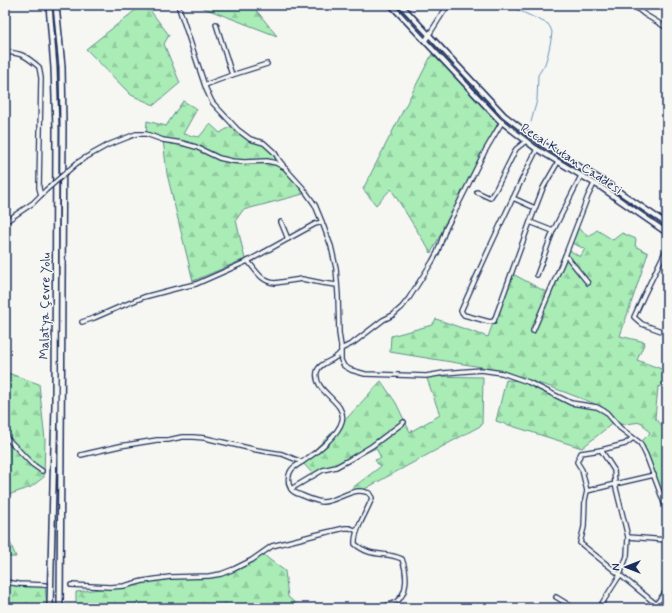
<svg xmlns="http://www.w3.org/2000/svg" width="672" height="613" font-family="Mynerve,sans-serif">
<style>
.forest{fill:url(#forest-firs);stroke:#628e8a}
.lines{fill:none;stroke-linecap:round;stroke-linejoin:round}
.stream{stroke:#6894bd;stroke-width:1}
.minor-casing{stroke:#1b2f5e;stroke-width:6}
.major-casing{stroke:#1b2f5e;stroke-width:7}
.highway-casing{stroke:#1b2f5e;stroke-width:8}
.minor{stroke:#f6f6f2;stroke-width:3.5}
.major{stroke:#f6f6f2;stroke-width:4}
.highway{stroke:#f6f6f2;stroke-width:5}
.minor-bridge-casing{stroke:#1b2f5e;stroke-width:6;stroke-linecap:butt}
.minor-bridge{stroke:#f6f6f2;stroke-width:3.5}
.labels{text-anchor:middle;stroke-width:3;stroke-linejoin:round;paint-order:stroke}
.street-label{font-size:13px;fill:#1b2f5e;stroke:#f6f6f2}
</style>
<defs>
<pattern id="forest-firs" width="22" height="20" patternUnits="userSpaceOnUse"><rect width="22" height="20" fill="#a9ecb6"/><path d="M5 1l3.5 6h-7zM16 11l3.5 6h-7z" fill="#91cb9f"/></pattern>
</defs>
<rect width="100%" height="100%" fill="#f6f6f2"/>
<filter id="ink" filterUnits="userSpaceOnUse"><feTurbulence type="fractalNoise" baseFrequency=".025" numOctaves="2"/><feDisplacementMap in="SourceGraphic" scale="8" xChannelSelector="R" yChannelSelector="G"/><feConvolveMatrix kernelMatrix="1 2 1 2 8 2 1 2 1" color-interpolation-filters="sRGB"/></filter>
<g filter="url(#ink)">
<g class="forest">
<polygon points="142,5 146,5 169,35 164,44 180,83 154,105 131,95 86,49"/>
<polygon points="196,5 252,5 277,36"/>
<polygon points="432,54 499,121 431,253 391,189 376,205 363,189"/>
<polygon points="183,101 197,109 183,134 199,137 210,124 220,133 233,125 250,139 264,143 275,153 276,163 285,168 307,193 243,210 236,220 245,259 193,281 167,174 163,140 146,134 147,121 166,126"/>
<polygon points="576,227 589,236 597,230 613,240 622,233 636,239 635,246 648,253 620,336 645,342 637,360 667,371 667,384 658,387 655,418 667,431 667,510 640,443 650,433 641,422 618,425 614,422 582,448 496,421 506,380 524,381 567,401 598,407 593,403 551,387 482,367 390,352 391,336 432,325 436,319 488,337 511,273 548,293 568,249 580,257 585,249 570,242"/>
<polygon points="5,372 39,384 45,440 44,477 31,487 5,496"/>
<polygon points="426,376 483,377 482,425 361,491 339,498 380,467 375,460 381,458 376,448 336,467 314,475 302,462 348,417 381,381 396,403 410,432 440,415"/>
<polygon points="5,530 16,557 5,557"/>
<polygon points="263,554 270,560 285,571 288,597 301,608 76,608 76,592 124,586 143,581 221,574"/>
<polygon points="5,582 45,585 47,608 5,608"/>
</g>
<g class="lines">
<polyline class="stream" points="510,5 518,10 548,24 550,27 552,32 551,40 548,54 545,64 538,75 537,100 531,122"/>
<defs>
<g id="minor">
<polyline points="178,5 206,89 212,102 238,130 250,139 264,143 275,153 279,160 283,165"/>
<polyline points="633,5 644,14 667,28"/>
<polyline points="216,24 232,75"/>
<polyline points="425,41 448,5"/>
<path d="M5,52C22,53 26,56 39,67L41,78L39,188L41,195"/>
<polyline points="205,85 232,75 267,64"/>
<path d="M537,149C510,203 485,257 461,311L464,315L490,322L494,321L530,222L543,188L558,162"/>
<polyline points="77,163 83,159 108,145 136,134 146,134 163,140 182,143 196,147 219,158 232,161 244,162 267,161 276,163 285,168 303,188 315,205 322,222 331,246 336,268 338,295 339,333 341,346 341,360 344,366 351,370 365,374 397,375 426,376 444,373 481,370 502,373 528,382 563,399 571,403 597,407 606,412 620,428 640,443 646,455 667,511"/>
<polyline points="477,192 490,198 496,189 516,149 526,141"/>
<polyline points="513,198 535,208"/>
<polyline points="5,222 33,203 46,190"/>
<polyline points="281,222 288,239"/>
<polyline points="530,222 553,231 581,176"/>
<polyline points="667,248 644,295 634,317 642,324 667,333"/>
<polyline points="565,256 568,258 588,283"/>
<polyline points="248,261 315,224 322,222"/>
<polyline points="537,275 553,231"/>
<path d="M82,322L94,318L124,305L144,297L178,288L196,284L248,261C256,271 262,282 275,283L302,279L322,283L337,285"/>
<polyline points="533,331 565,256 588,196 594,184"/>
<polyline points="341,349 353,343 383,320 393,315 402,307 409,298 432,262 437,253 446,228 454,213 485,151 502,122"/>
<path d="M340,353C334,362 319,362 317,372C313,393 347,401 342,421C339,434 316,453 305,460C301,463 295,466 292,469C288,474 287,483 291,489C293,492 298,494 301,495C308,498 315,501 322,502C335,502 347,491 360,491C363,491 366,492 369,493L372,498C367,512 354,530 355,544C371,558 385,551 402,559C407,572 409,593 396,602C391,604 385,606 380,608"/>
<polyline points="5,436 32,464 42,471"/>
<polygon points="601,450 614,470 615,484 587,491 582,470 577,462 581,453"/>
<polyline points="601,450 625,444 633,438"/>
<polyline points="81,455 120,446 157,440 168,440 182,437 193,437 205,438 257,450 282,454 302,462"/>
<polyline points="654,475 615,484 628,537 667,540"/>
<polyline points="291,489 323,470 336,467 349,460 372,446 404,422"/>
<polyline points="587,491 585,500 584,527 580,543 620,575 627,556 628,537"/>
<polyline points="5,582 19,584 45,585"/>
<polyline points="71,585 110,587 124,586 143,581 170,577 209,576 221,574 234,569 252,560 272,546 315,535 345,528 350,528 357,531"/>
<polyline points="556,597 574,608"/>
<polyline points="599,608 620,575 656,604"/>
<polyline points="653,608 667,590"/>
</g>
<g id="major">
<polyline points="391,5 499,120 535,148 602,188 667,233"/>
<polyline points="401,5 504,115 539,142 605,182 667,224"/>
</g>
<g id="highway">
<polyline points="49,5 54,68 56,128 55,405 50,608"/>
<polyline points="56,5 62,67 63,124 60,608"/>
</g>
</defs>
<use href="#minor" class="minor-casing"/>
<use href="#major" class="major-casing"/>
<use href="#highway" class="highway-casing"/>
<use href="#minor" class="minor"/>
<use href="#major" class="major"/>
<use href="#highway" class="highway"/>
<defs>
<polyline id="minor-bridge" points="46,190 77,163"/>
</defs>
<use href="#minor-bridge" class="minor-bridge-casing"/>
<use href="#minor-bridge" class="minor-bridge"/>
</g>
</g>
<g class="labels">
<g class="street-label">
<text transform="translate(572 158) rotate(33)" y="5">Recai Kutan Caddesi</text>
<text transform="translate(44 306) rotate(-89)" y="5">Malatya Çevre Yolu</text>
</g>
</g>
<rect width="672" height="613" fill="none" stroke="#f6f6f2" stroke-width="20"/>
<rect x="10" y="10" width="652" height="593" fill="none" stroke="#1b2f5e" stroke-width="1.5" filter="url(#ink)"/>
<g transform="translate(626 567) rotate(270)" stroke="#f6f6f2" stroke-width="3" paint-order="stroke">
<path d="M0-3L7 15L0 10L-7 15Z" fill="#1b2f5e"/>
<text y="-6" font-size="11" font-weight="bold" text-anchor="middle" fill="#1b2f5e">N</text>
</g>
</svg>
